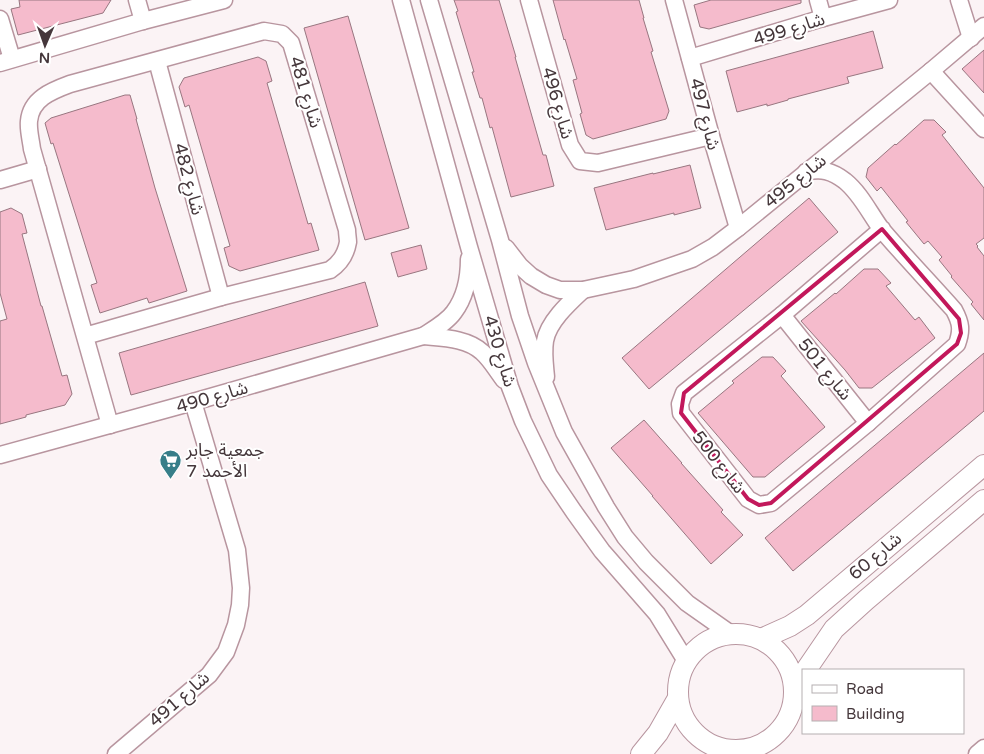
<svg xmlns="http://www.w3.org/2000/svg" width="984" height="754" font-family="'Varela Round','Noto Sans Arabic',sans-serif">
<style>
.building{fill:#f5bbcc;stroke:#987680}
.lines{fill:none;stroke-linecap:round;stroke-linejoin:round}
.minor-casing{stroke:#b8959f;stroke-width:19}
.major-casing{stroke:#b8959f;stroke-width:22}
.minor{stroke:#fff;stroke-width:16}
.major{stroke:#fff;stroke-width:20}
.marked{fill:none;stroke:#c2185b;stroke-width:4;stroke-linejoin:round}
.labels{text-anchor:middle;stroke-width:4;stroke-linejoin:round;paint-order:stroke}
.street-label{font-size:18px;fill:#45373b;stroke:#fff}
.poi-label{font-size:18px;fill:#45373b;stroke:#fff;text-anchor:start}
</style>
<rect width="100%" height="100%" fill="#fbf3f5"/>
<g class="building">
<polygon points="19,0 111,0 103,13 18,35 11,9 20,7"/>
<polygon points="454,0 499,0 516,57 515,57 543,155 546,155 554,186 511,197 492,127 490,128 482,98 480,98 472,72 474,72 456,12 458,11"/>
<polygon points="553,0 639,0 644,18 643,18 653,51 651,52 669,111 666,119 593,139 586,135 580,114 582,113 573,80 577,79 565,39 564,40"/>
<polygon points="711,0 801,0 801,3 709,29 700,27 694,5"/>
<polygon points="348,16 409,228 365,240 304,28"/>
<polygon points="873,31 883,68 847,77 849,83 788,99 788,100 767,106 767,104 737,112 726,71"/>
<polygon points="984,50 984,93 962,69"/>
<polygon points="258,57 266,61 272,81 267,83 308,224 311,223 319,250 240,271 229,266 224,248 230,246 189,105 185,107 179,87 184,78"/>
<polygon points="125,95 130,95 137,119 136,119 155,188 187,291 149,303 147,298 100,313 91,285 97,283 53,143 51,144 45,123 51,118"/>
<polygon points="924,120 934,120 946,132 942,135 984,188 984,238 976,244 978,246 977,247 984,256 984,320 971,304 973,302 951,277 952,276 939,260 942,257 928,241 924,244 906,222 908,221 881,187 877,191 866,177 868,168 895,144 896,145"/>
<polygon points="690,165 701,208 674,215 674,213 606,230 594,188 653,173 653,174"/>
<polygon points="809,198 838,232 649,389 622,358"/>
<polygon points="11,208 22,214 27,233 22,234 41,306 42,306 62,376 67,375 72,394 65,405 26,415 26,417 0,424 0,321 7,319 0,293 0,212"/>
<polygon points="421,245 427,269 398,277 391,253"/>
<polygon points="864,269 878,269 891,283 886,286 915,320 919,317 935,338 872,388 859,388 845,370 801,321 835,293 836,294"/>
<polygon points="365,282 378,326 131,395 119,353"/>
<polygon points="984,353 984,411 793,571 765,538"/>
<polygon points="762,357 773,357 786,371 781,376 825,427 765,477 753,477 698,413 734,383 732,381"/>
<polygon points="644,420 682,463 681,463 723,510 721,512 743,535 711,564 652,496 653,496 611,448"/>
</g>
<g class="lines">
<defs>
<g id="minor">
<polyline points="137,0 143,21"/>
<polyline points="401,0 469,247 510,387 523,421 549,475 574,512 602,551 657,614 686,661"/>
<polyline points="429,0 500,240 520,316 536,363 564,432 606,507 625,537 646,562 687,603 731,634"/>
<polyline points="529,0 570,145 580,161 598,163 711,136"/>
<polyline points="674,0 711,136 738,228"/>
<polyline points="818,0 823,18"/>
<polyline points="959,0 971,38"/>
<polyline points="0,19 12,59"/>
<polyline points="690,58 823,18 889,0"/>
<polyline points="157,61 221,297"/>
<polyline points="0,63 143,21 224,0"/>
<polyline points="931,71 984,129"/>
<path d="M806,172C821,168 832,171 845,181C861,194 870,214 882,230C905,257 930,283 954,310C961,323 962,330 957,344L868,423L771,503L759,505L748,499L681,413L680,404L684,393L782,315L882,229"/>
<polyline points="0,180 38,169"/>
<polyline points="506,248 520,266 531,276 546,285 560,290 583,290 634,279 692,259 713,247 738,228 931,71 984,26"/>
<polyline points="782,315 868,423"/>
<path d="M85,336L221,297L330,270C339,264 346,254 348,242C348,239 347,234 347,230L291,43L282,34L264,31L70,84C51,91 31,99 29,121C28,130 31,140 32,149L110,425"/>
<path d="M423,336C443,338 467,338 482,352C491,360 497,371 504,380"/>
<path d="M546,377C545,366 543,353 545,341C548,322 569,303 583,290"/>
<path d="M0,455L193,402L423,336C434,329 447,322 454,312C466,296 469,277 469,259"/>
<polyline points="116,754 209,675 226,652 236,625 240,605 241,588 237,550 193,402"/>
<polyline points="977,754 984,748"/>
</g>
<g id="major">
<circle cx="736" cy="692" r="58"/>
<polyline points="761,639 790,626 807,615 984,465"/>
<polyline points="806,670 834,629 866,600 984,500"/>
<polyline points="641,754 658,733 678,698"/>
</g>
</defs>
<use href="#minor" class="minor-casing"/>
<use href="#major" class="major-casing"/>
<use href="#minor" class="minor"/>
<use href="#major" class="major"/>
</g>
<path class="marked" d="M882,229L959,319L961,333L957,344L771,503L759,505L748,499L681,413L684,393Z"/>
<defs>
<symbol id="supermarket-pin" viewBox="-11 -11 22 30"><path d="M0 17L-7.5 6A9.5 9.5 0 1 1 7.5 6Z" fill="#377e89" stroke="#fff"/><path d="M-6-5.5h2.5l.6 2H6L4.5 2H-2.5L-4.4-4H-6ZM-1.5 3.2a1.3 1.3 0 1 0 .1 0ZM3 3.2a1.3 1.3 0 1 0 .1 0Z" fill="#fff"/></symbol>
</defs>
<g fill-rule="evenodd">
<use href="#supermarket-pin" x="158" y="448" width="25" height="34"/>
</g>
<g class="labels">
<g class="street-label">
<text transform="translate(789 29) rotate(-17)" y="6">شارع 499</text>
<text transform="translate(306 92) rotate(73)" y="6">شارع 481</text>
<text transform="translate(558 103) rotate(74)" y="6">شارع 496</text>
<text transform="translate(705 114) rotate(75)" y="6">شارع 497</text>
<text transform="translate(189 179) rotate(75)" y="6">شارع 482</text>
<text transform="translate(795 181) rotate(-39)" y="6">شارع 495</text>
<text transform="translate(500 351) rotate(73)" y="6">شارع 430</text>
<text transform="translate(825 369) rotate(51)" y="6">شارع 501</text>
<text transform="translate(212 397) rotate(-16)" y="6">شارع 490</text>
<text transform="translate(719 462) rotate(52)" y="6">شارع 500</text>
<text transform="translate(875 556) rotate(-40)" y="6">شارع 60</text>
<text transform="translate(179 699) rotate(-41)" y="6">شارع 491</text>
</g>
<g class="poi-label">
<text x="186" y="456">جمعية جابر<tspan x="186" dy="21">الأحمد 7</tspan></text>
</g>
</g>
<rect x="802" y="669" width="162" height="65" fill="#ffffff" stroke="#b5afb1"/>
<rect x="812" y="685" width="25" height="8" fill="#ffffff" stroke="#b5afb1"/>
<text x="846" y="694" font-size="15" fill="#45373b">Road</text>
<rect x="812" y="706" width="25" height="15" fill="#f5bbcc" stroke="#b5afb1"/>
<text x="846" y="719" font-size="15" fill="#45373b">Building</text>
<g transform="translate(45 45) rotate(182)" stroke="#ffffff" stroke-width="4" paint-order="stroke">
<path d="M0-4L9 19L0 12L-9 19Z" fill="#45373b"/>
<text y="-8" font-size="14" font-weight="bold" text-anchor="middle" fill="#45373b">N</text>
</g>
</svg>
